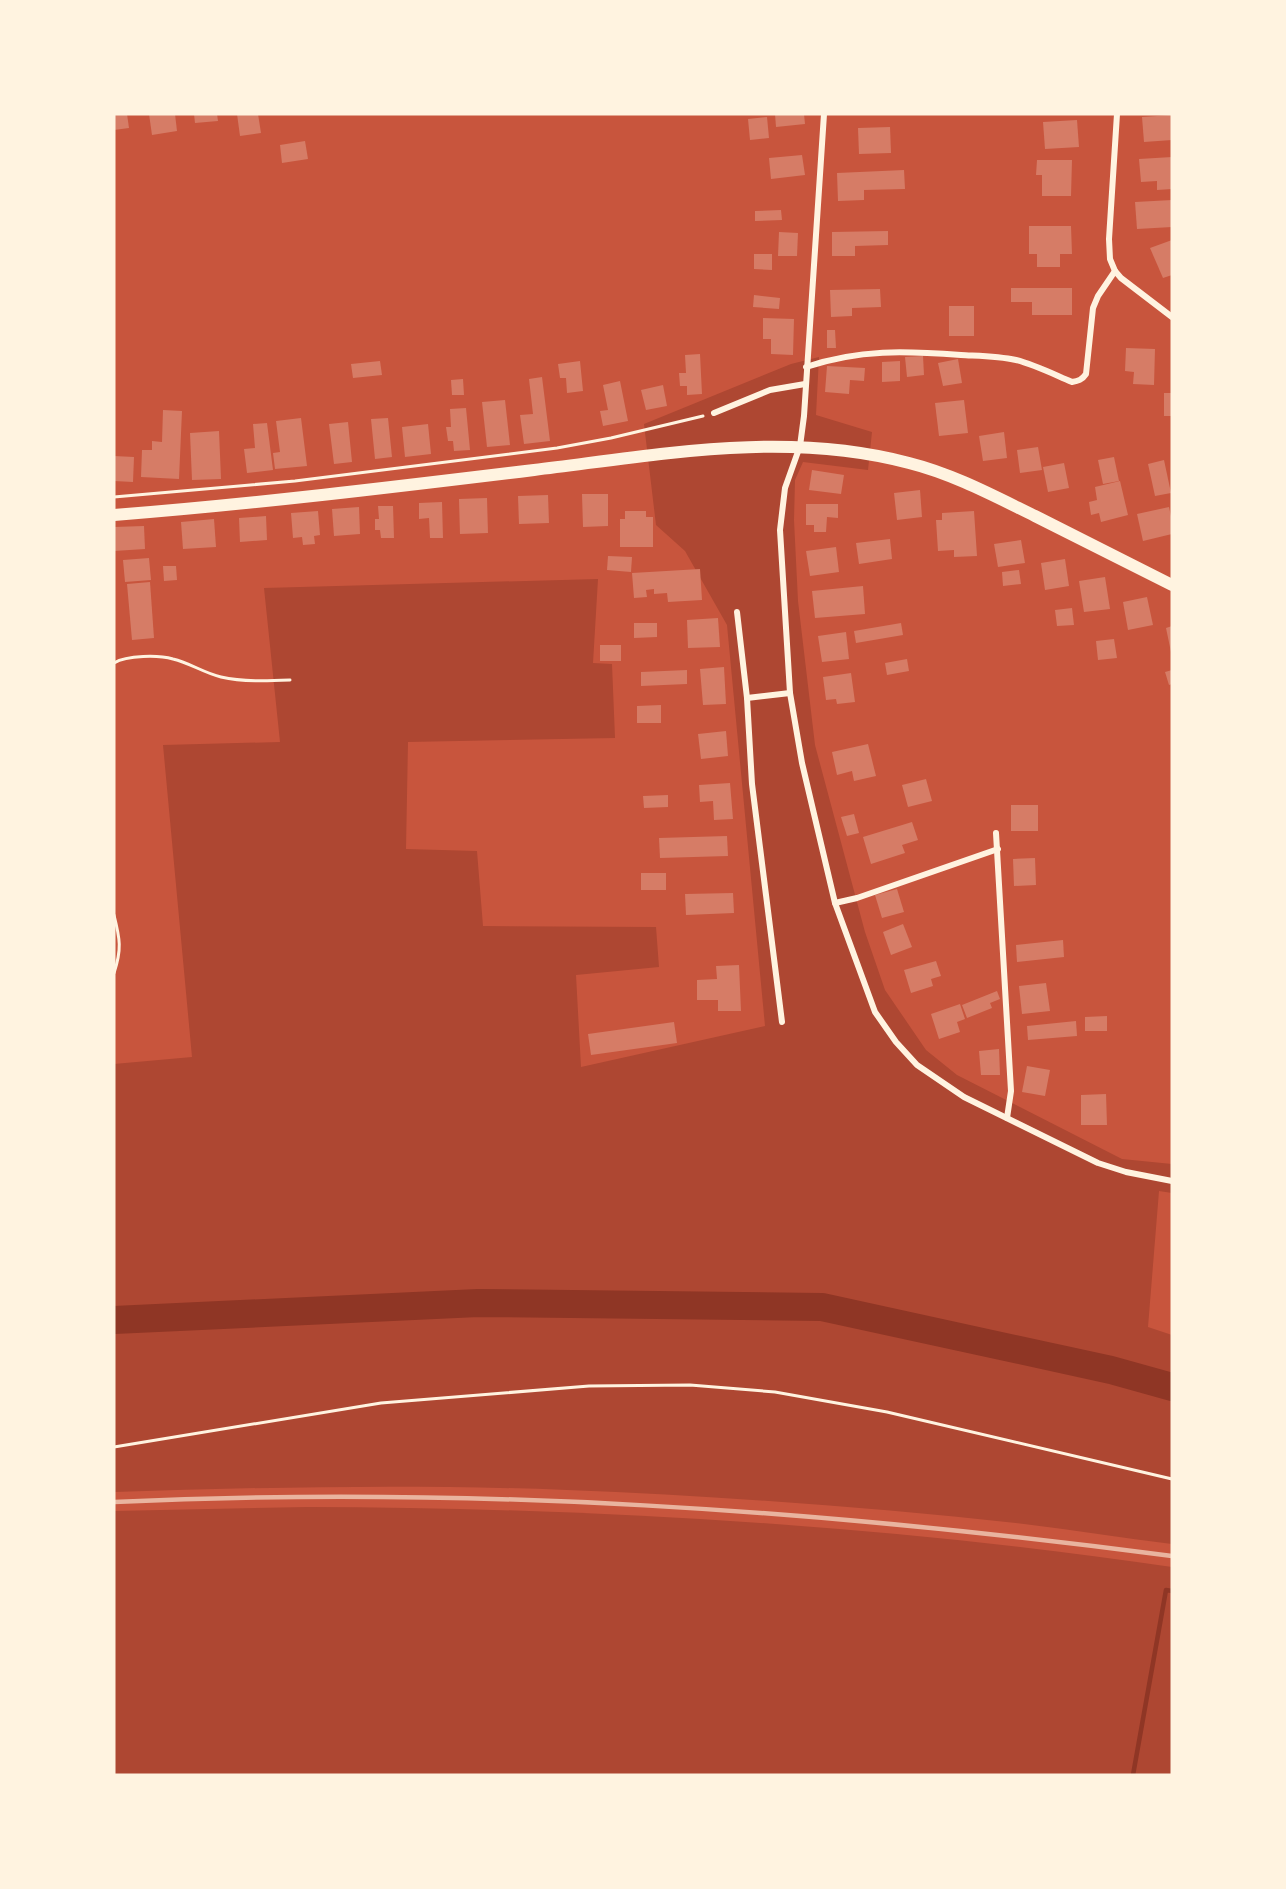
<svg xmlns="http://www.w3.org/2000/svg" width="1286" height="1889" font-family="'Golos Text',sans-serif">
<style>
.green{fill:#ae4732}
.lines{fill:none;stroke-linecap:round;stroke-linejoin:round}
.stream{stroke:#8f3625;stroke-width:4.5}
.river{stroke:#8f3625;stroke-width:28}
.building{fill:#d67c66}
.path{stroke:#fff3e0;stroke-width:3}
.minor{stroke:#fff3e0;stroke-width:6}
.secondary{stroke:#fff3e0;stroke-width:12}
.rail{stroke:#e9b49f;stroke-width:4.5}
</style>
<rect width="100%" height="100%" fill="#c8553d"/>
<g class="green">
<path d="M819,357L816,415L872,432L868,470L803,462L795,480L794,520L798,601L815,745L865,932L885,990L926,1050L957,1075L1122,1159L1172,1164V1193L1159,1191L1148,1327L1172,1335V1544C1123,1538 1073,1530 1024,1524C872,1507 719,1496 567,1490C416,1484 265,1487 114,1492V1064L192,1057L163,745L280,742L264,588L598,579L593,663L612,664L615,738L408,742L406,849L477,851L483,926L656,927L659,967L576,975L581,1067L765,1026L727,625L685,551L656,525L644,424L791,364Z"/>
<path d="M307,1507C597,1508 886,1525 1172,1567V1775H114V1511Z"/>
</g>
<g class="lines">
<polyline class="stream" points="1133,1775 1166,1590 1172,1591"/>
<polyline class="river" points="114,1320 478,1303 822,1307 1111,1370 1172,1387"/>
</g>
<g class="building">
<polygon points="114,114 127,114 129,128 114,130"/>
<polygon points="149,114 175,114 177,131 152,135"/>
<polygon points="194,114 217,114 218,121 195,123"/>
<polygon points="237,114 258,114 261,133 240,136"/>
<polygon points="775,114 804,114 805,124 776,127"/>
<polygon points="1172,115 1172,140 1144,142 1142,117"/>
<polygon points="767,117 769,138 750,140 748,119"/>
<polygon points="1077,120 1079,147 1045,149 1043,122"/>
<polygon points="890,127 891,153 859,154 858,128"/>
<polygon points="305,141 308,159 282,163 280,145"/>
<polygon points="802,155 805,175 771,179 769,158"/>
<polygon points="1172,157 1172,189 1157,190 1157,181 1141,182 1139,159"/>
<polygon points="1037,160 1072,160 1071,196 1042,196 1042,175 1036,175"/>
<polygon points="904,170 905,189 864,190 864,200 838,201 837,173"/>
<polygon points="1172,200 1172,227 1137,229 1135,202"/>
<polygon points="781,210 782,220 755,221 755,211"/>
<polygon points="1029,226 1071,226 1072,254 1060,254 1060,267 1037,267 1037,254 1029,254"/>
<polygon points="888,231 888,245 855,246 855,256 832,256 832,232"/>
<polygon points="779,232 798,233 797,256 778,256"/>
<polygon points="1172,240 1172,275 1163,278 1150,248"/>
<polygon points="754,254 772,254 772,270 754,269"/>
<polygon points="1011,288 1072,288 1072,315 1032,315 1032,302 1011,302"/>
<polygon points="880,289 881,307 852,308 852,316 831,317 830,290"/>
<polygon points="754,295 780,298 779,309 753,307"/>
<rect x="949" y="306" width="25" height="30"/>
<polygon points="763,318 794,319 793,355 771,354 771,339 763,339"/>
<polygon points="827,330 835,330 836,348 827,348"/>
<polygon points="1126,348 1155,349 1154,385 1133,384 1134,372 1125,371"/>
<polygon points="700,354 702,394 687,395 687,386 680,386 679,373 686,373 685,355"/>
<polygon points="923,356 924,375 907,377 905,357"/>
<polygon points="958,359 962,383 943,386 938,363"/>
<polygon points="380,361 382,375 353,378 351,364"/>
<polygon points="580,361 583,391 567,393 566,378 560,378 558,364"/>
<polygon points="900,361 900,381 882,382 882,362"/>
<polygon points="827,366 865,368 864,381 850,380 849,394 825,392"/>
<polygon points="542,377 550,441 524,444 520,415 533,414 529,379"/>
<polygon points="463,379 464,395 452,395 451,380"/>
<polygon points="620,381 628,421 603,426 600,411 608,410 603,385"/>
<polygon points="663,385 667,406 646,410 641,390"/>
<rect x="1164" y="393" width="8" height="23"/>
<polygon points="505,400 510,445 487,447 482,402"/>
<polygon points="964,400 968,433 939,436 935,403"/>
<polygon points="466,408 470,450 454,451 453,441 448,441 446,427 451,427 450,409"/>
<polygon points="163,410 182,411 179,479 141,477 142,450 152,450 152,441 162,442"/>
<polygon points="301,418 307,466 275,469 273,453 280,452 276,421"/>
<polygon points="388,418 392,457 375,459 371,419"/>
<polygon points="348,422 352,462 334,464 329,424"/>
<polygon points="267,423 273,470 247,473 244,449 255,448 253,424"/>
<polygon points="428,424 431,454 405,457 402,427"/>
<polygon points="219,431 221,479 192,480 190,433"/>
<polygon points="1004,432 1007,458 983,461 979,436"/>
<polygon points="1038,447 1042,470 1020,473 1017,450"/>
<polygon points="114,456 134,457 133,482 114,481"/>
<polygon points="1114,457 1119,481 1103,484 1098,460"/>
<polygon points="1164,460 1171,493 1155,496 1148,464"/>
<polygon points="1064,463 1069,488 1048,492 1043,467"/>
<polygon points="812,470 844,475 841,494 809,490"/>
<polygon points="1120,481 1128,515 1101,522 1099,513 1091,515 1089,502 1097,500 1095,487"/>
<polygon points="920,490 922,517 897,520 894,493"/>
<polygon points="582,494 608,494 608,526 583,527"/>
<polygon points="548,495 549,523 519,524 518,496"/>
<polygon points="487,498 488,533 460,534 459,499"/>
<polygon points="442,502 443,538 430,538 429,518 419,519 419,503"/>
<polygon points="806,504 838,504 838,518 827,517 826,532 814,532 814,525 806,525"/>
<polygon points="378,506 393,506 394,538 381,538 380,530 375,530 375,519 379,519"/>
<polygon points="359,507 360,534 334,536 332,509"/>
<polygon points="1169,507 1172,521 1172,534 1143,541 1137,514"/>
<polygon points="318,511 320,535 314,536 315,544 303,545 302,537 293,538 291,513"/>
<polygon points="625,511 646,511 646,517 653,517 653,547 620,547 620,519 625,519"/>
<polygon points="974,511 977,556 954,557 954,550 938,551 936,520 942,520 942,513"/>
<polygon points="266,516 267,540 240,542 239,518"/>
<polygon points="214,519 216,547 183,549 181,522"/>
<polygon points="144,526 145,549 114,551 114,527"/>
<polygon points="890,539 892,559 859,564 856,543"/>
<polygon points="1021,540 1025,563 998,567 994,544"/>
<polygon points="836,547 839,572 810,576 806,551"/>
<polygon points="608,556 632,557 631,572 607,570"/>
<polygon points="149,558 151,580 125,582 123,560"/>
<polygon points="1065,559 1069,586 1045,590 1041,563"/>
<polygon points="163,566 176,566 177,580 164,581"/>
<polygon points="700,569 702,600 668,602 667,593 654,594 654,589 646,590 647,597 634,598 632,573"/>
<polygon points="1019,570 1021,584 1003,586 1002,572"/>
<polygon points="1105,577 1110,609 1084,612 1079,581"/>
<polygon points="150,582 154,638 132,640 127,584"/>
<polygon points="863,586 865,614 815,618 812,591"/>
<polygon points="1147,597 1153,625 1128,630 1123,602"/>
<polygon points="1072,608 1074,625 1057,626 1055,610"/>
<polygon points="718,618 720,647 688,648 687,620"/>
<polygon points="634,623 657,623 657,637 634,638"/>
<polygon points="901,623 903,635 856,643 854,631"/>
<polygon points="1172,626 1172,652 1171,652 1166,628"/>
<polygon points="846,632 849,659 822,662 818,636"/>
<polygon points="1114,639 1117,658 1098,660 1096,641"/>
<rect x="600" y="645" width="21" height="16"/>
<polygon points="907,659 909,671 887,675 885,663"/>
<polygon points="724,667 726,704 703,705 700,669"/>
<polygon points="687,670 687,684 641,686 641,672"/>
<polygon points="1172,670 1172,684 1169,685 1165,672"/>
<polygon points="851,673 855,702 837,704 836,699 826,700 823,677"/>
<polygon points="661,705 661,723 637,723 637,706"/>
<polygon points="726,731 728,756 701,759 698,734"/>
<polygon points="868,744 876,776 854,781 852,771 837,775 832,752"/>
<polygon points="926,779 932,801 908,807 902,785"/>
<polygon points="730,783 733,819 714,820 713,801 700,802 699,785"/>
<polygon points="668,795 668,807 644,808 643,796"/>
<rect x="1011" y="805" width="27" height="26"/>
<polygon points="854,814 859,833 847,836 841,817"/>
<polygon points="912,822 918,840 902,845 905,853 871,864 863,837"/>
<polygon points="727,836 728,856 660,858 659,838"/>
<polygon points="1035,858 1036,885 1014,886 1013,859"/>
<rect x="641" y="873" width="25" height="17"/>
<polygon points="897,889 904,912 882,918 875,895"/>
<polygon points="733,893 734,913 686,915 685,894"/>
<polygon points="903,924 912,947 891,955 883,932"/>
<polygon points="1063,940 1064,957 1017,962 1016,945"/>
<polygon points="936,961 941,976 931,979 933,986 911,993 904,970"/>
<polygon points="739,965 741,1011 718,1011 718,1000 697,1000 697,980 717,979 716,966"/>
<polygon points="1046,983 1050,1011 1022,1014 1019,986"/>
<polygon points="997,991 1000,999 990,1003 992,1008 967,1018 962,1005"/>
<polygon points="960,1004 965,1019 957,1022 960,1032 939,1039 931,1014"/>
<polygon points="1107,1016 1107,1031 1085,1031 1085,1017"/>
<polygon points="1076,1021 1077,1036 1028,1040 1027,1026"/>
<polygon points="674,1022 677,1043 591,1055 588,1034"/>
<polygon points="999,1049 1000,1075 981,1075 979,1051"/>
<polygon points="1027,1066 1050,1070 1045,1096 1022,1092"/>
<polygon points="1106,1094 1107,1125 1081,1125 1081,1095"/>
</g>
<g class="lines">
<g class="path">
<polyline points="114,497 295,481 557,448 611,438 703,416"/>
<path d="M114,663C127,655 159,655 173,659C190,663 204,673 221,677C243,682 268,681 290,680"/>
<path d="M114,915C120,939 122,949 114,973"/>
<polyline points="114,1447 381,1403 589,1386 690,1385 775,1392 887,1412 1172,1479"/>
</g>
<g class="minor">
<polyline points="824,114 804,416 800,446 785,488 780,530 790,693 802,763 835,903 875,1012 896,1042 917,1065 964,1097 1098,1163 1126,1172 1172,1181"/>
<polyline points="1117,114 1109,239 1110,259 1115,271 1121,278 1172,317"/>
<path d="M806,367C860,349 905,351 961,355C979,356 998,356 1016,360C1035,365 1053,374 1072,382C1078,381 1082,380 1086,374L1093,308L1098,296L1115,271"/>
<polyline points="714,413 770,390 805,384"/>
<polyline points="737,612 747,698 752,784 782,1022"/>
<polyline points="747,698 790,693"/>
<polyline points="996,833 1011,1091 1007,1118"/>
<polyline points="835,903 857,898 998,849"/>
</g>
<path class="secondary" d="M114,515C254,504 394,487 534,470C658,455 785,430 909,463C953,474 994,496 1035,516C1080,539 1126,562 1172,585"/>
<path class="rail" d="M114,1502C468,1485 822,1510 1172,1556"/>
</g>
<rect width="1286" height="1889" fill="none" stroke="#fff3e0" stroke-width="231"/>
</svg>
